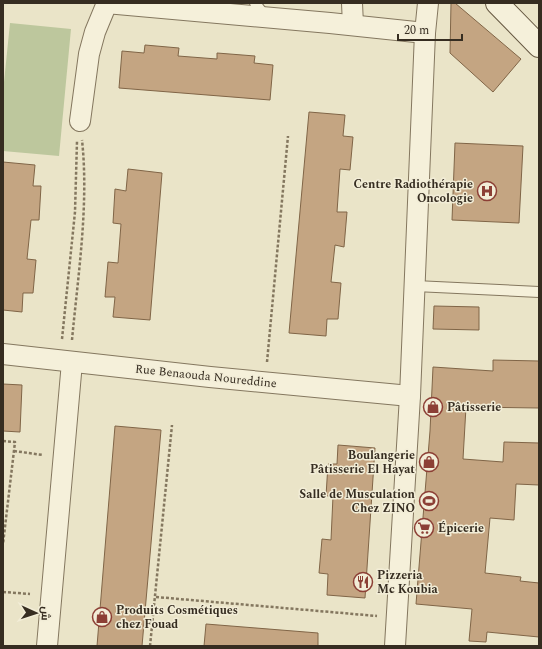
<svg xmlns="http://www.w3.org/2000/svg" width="542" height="649" font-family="Spectral,Cairo,serif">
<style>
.green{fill:#bdc79d}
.building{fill:#c4a582;stroke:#806547}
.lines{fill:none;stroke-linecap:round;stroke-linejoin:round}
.service-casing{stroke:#84775f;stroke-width:12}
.minor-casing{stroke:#84775f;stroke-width:22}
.secondary-casing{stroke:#665842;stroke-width:24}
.path{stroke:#84775f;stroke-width:2.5;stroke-dasharray:3 2;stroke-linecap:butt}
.service{stroke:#f5f0da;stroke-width:10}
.minor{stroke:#f5f0da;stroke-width:20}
.secondary{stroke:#f5f0da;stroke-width:22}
.labels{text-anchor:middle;stroke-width:3;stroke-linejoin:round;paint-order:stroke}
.poi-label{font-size:12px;font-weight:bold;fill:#362d21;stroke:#f2edd7;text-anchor:start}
.street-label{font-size:12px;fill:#362d21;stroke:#f2edd7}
</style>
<rect width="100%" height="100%" fill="#eae4c8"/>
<polygon class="green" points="10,23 71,29 59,156 3,151 3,92"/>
<g class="building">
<polygon points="451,3 455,3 521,59 493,92 450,53"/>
<polygon points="145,45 179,48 178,56 217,59 217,53 255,56 254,63 273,65 270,100 119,88 122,51 144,53"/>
<polygon points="309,112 345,115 343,136 353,137 350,170 340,169 337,212 347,212 344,247 335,245 331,282 341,283 338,319 327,319 326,336 289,333"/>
<polygon points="455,143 523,146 519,223 452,220"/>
<polygon points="3,162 35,165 33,186 41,186 39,220 31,220 27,259 36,260 33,293 23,293 22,312 3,310"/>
<polygon points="128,169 162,173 150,320 113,317 115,297 105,297 108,262 118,263 121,224 113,223 115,189 126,191"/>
<polygon points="434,306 479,307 479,330 433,329"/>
<polygon points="493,360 539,361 539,408 466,407 463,459 503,462 504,442 539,443 539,485 516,484 514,520 490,518 485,573 521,577 520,581 539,583 539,637 487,632 486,642 469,641 472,609 416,604 430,431 433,367 493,371"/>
<polygon points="3,384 22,385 20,432 3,431"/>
<polygon points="115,426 161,430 142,646 97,646"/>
<polygon points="338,445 375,448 365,598 327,595 328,574 319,573 322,539 331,540 333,496 326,496 328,464 337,464"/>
<polygon points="206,624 318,633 318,646 204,646"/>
</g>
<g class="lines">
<defs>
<g id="service">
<polyline points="255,3 265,16"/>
<polyline points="415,286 539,292"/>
</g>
<g id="minor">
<polyline points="106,3 330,23 425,33"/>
<polyline points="352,3 353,25"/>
<polyline points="80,121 89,54 95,32 107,3"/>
<polyline points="3,354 210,377 410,396"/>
<polyline points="47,646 72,362"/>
<polyline points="395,646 410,396 425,33 428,3"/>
</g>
<polyline id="secondary" points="497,3 539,46"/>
</defs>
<use href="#service" class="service-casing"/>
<use href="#minor" class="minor-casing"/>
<use href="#secondary" class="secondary-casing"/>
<g class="path">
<polyline points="62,339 75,212 77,141"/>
<path d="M72,340C78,275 89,205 82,140"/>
<polyline points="267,362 288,136"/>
<polyline points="3,441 15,442 3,544"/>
<polyline points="14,451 43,455"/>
<polyline points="3,592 30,594"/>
<polyline points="156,597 377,616"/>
<polyline points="150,646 172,425"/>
</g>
<use href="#service" class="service"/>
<use href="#minor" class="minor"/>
<use href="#secondary" class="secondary"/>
</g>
<defs>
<symbol id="hospital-ring" viewBox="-11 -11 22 22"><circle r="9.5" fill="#f2edd7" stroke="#8c3f35" stroke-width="1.5"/><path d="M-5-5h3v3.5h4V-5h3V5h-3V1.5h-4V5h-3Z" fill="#8c3f35"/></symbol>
<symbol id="shop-ring" viewBox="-11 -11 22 22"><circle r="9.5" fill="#f2edd7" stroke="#8c3f35" stroke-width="1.5"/><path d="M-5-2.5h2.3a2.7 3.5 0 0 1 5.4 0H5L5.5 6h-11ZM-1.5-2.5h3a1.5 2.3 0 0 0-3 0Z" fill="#8c3f35"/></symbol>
<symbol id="stadium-ring" viewBox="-11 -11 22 22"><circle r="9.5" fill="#f2edd7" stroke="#8c3f35" stroke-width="1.5"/><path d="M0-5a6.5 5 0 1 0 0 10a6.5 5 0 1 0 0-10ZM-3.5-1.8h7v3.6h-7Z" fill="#8c3f35"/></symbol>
<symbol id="supermarket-ring" viewBox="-11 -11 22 22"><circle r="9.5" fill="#f2edd7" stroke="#8c3f35" stroke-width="1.5"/><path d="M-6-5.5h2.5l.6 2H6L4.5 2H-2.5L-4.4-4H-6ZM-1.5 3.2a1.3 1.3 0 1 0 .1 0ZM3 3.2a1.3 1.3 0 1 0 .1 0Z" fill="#8c3f35"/></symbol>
<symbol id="restaurant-ring" viewBox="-11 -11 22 22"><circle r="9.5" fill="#f2edd7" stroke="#8c3f35" stroke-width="1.5"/><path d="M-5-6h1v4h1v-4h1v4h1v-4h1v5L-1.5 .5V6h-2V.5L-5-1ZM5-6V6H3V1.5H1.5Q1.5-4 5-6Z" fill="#8c3f35"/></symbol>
</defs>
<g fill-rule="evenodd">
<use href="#hospital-ring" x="476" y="180" width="22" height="22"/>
<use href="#shop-ring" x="422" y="396" width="22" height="22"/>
<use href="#shop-ring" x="418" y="451" width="22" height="22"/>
<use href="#stadium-ring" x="418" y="490" width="22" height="22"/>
<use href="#supermarket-ring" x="413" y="517" width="22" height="22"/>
<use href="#restaurant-ring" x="352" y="571" width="22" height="22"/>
<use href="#shop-ring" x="91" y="606" width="22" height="22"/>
</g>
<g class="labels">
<g class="poi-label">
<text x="473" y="188" text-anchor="end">Centre Radiothérapie<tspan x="473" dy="14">Oncologie</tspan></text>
<text x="447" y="411">Pâtisserie</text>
<text x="415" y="459" text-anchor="end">Boulangerie<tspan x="415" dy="14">Pâtisserie El Hayat</tspan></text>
<text x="415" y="498" text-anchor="end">Salle de Musculation<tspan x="415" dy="14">Chez ZINO</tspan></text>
<text x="438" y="532">Épicerie</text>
<text x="377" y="579">Pizzeria<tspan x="377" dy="14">Mc Koubia</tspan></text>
<text x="116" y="614">Produits Cosmétiques<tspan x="116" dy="14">chez Fouad</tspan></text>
</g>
<g class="street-label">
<text transform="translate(206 376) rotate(6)" y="4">Rue Benaouda Noureddine</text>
</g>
</g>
<rect width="542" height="649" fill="none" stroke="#362d21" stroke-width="8"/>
<g transform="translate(36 613) rotate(93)" stroke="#f2edd7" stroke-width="3" paint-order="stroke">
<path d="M0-3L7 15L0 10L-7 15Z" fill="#362d21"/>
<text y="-6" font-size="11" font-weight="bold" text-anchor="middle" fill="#362d21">ش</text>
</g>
<path d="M398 34v6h64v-6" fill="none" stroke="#362d21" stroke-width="2"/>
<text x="404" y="34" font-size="12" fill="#362d21" stroke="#f2edd7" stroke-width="3" paint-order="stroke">20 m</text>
</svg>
